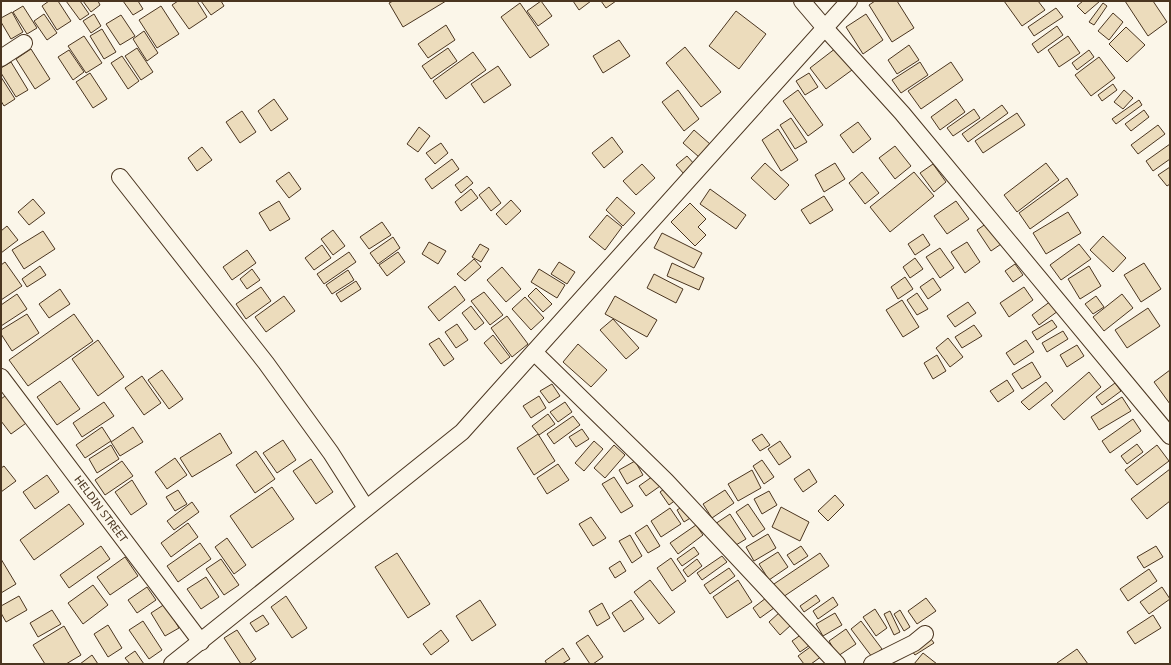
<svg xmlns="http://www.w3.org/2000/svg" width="1171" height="665" font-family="'Noto Sans',sans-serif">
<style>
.building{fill:#ecdcbc;stroke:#4a3520}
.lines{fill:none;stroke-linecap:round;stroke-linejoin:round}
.minor-casing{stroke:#4a3520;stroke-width:18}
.minor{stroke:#fbf6e9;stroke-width:16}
.labels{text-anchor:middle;stroke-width:3;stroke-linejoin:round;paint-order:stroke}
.street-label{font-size:11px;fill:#4a3520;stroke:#fbf6e9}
</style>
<rect width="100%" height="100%" fill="#fbf6e9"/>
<g class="building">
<polygon points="49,1 58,1 71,21 57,30 42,6"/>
<polygon points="66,1 80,1 89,14 80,20"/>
<polygon points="83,1 98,1 100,5 91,12"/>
<polygon points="123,1 138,1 143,9 133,15"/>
<polygon points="178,1 197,1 207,17 189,29 172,5"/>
<polygon points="201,1 221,1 224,6 211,15"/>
<polygon points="393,1 446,1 403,27 389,3"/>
<polygon points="541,1 552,16 538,26 527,11"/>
<polygon points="573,1 591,1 579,10"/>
<polygon points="601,1 616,1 606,8"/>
<polygon points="875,1 897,1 914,28 892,42 869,5"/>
<polygon points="1004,1 1038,1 1045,10 1022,26"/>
<polygon points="1083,1 1100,1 1085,14 1077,6"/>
<polygon points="1125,1 1153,1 1167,22 1148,36"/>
<polygon points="520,3 549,45 530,58 501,17"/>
<polygon points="1103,3 1107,6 1094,25 1089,22"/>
<polygon points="23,6 37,28 27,34 13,12"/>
<polygon points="161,6 179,34 157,48 139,20"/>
<polygon points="1056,8 1063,17 1034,36 1028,27"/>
<polygon points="736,11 766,34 739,69 709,46"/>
<polygon points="12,12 23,32 11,39 1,22 1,18"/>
<polygon points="1113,13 1123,22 1109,40 1098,31"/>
<polygon points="44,14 57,33 47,40 34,21"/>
<polygon points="94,14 101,26 91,33 83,21"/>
<polygon points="866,14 883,40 863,54 846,27"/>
<polygon points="121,15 135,36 120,45 106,24"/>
<polygon points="446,25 455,40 428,58 418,44"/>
<polygon points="1057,26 1063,35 1038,53 1032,44"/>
<polygon points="1126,27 1145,45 1127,62 1109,44"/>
<polygon points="102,29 116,52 104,59 90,36"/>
<polygon points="144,31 158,53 147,61 133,39"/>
<polygon points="84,36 102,63 86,73 68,46"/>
<polygon points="1068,36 1080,53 1059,67 1048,50"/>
<polygon points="619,40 630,56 603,73 593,56"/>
<polygon points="909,45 919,60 897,74 888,60"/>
<polygon points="685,47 721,92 701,107 666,63"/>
<polygon points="137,48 153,72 141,80 125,56"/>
<polygon points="448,48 457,61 431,79 422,66"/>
<polygon points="836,48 852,70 826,89 810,68"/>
<polygon points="31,49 50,79 35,89 16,59"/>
<polygon points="69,50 84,72 73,80 58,57"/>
<polygon points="1089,50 1094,57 1077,70 1072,63"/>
<polygon points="473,52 486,70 446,99 433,81"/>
<polygon points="122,56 139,81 128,89 111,63"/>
<polygon points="1099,57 1115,78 1091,96 1075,75"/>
<polygon points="11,62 28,90 16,97 1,73 1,68"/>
<polygon points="920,62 928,75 901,93 892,80"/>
<polygon points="951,62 963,80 921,109 908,91"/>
<polygon points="498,66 511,85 484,103 471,84"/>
<polygon points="90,73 107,99 93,108 76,82"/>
<polygon points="809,73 818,87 805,95 796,81"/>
<polygon points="1,77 15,99 4,106 1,101"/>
<polygon points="1113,84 1117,90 1102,101 1098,95"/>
<polygon points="678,90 699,119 684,131 662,102"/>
<polygon points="798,90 823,125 808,136 783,101"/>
<polygon points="1124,90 1133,98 1123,109 1114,102"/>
<polygon points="274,99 288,119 271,131 258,111"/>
<polygon points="956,99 965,112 940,130 931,117"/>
<polygon points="1139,100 1142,105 1116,124 1112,119"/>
<polygon points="1002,105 1008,113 968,142 962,134"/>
<polygon points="974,109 980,118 953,136 947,128"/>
<polygon points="1144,110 1149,117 1131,131 1125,124"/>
<polygon points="242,111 256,132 240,143 226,122"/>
<polygon points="1017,113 1025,125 983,153 975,141"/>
<polygon points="791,118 807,142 795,149 780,125"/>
<polygon points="858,122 871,139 853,153 840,135"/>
<polygon points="1158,125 1165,134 1138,154 1131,145"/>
<polygon points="419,127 430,136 418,152 407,144"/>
<polygon points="778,129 798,160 781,171 762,140"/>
<polygon points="694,130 710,144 699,157 683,143"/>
<polygon points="612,137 623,152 604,168 592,153"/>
<polygon points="441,143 448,153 435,164 426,153"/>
<polygon points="1170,144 1170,159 1153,171 1146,161"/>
<polygon points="895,146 911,166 895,179 879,158"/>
<polygon points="202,147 212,160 197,171 188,158"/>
<polygon points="687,156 695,165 684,174 676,165"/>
<polygon points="452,159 459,169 432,189 425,179"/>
<polygon points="765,163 789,185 775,200 751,178"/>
<polygon points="835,163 845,179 824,192 815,175"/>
<polygon points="1046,163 1059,180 1017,212 1004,195"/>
<polygon points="642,164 655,178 636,195 623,181"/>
<polygon points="933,164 946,182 934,192 920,173"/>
<polygon points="1170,167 1170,184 1167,186 1158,175"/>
<polygon points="289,172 301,189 289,198 276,181"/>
<polygon points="862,172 879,193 865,204 849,183"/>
<polygon points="914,172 934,196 890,232 870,207"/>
<polygon points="467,176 473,183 461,193 455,185"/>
<polygon points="1067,178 1078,195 1030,229 1019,213"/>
<polygon points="489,187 501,203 491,211 479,195"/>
<polygon points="471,189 478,198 461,211 455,202"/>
<polygon points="710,189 746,215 736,229 700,204"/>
<polygon points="824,196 833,210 810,224 801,210"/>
<polygon points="617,197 635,213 623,226 606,210"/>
<polygon points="33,199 45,213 29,225 18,212"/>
<polygon points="511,200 521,211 506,225 496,214"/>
<polygon points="279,201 290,219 270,231 259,213"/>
<polygon points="956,201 969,219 947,234 934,216"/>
<polygon points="690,203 706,219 698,227 706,235 695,246 671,222"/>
<polygon points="1068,212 1081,233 1046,254 1033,233"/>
<polygon points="607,215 622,227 605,250 589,237"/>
<polygon points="990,221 1004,242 991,251 977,230"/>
<polygon points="382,222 391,235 369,249 360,237"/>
<polygon points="7,226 18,240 1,253 1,231"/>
<polygon points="333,230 345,246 333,255 321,239"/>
<polygon points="43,231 55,249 24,269 12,250"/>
<polygon points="662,233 702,253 694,268 654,248"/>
<polygon points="923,234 930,245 915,255 908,244"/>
<polygon points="1103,236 1126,258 1113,272 1090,250"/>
<polygon points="393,237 400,248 378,264 370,253"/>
<polygon points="429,242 446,251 438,264 422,254"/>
<polygon points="967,242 980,262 965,273 951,252"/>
<polygon points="480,244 489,249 481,262 472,257"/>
<polygon points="1079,244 1091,259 1061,280 1050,265"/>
<polygon points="322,245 331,258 314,270 305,258"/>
<polygon points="940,248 954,268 940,278 926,257"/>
<polygon points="247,250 256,263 232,280 223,267"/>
<polygon points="349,252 356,262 324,284 317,274"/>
<polygon points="398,252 405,262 387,276 379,265"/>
<polygon points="915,258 923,269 910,278 903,267"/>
<polygon points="474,259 481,267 465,281 457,274"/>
<polygon points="5,262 22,286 1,300 1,265"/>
<polygon points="559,262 575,272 567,284 551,274"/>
<polygon points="672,263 704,278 699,290 667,276"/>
<polygon points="1144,263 1161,289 1141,302 1124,275"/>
<polygon points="1015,264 1023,275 1013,282 1005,271"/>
<polygon points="40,266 46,275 27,287 22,279"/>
<polygon points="1089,266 1101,286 1080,299 1068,279"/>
<polygon points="502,267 521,289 506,302 487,280"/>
<polygon points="252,269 260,280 247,289 240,279"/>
<polygon points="539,269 565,285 557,298 531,282"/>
<polygon points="348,270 354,280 332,294 326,285"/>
<polygon points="654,274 683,289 676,303 647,288"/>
<polygon points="905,277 913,289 898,299 891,287"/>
<polygon points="933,278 941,290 928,299 920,287"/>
<polygon points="356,281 361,289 341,302 336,294"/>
<polygon points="455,286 465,300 439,321 428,307"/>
<polygon points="261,287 271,301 246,319 236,304"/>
<polygon points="1024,287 1033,300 1009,317 1000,303"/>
<polygon points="536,288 552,304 543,312 528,296"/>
<polygon points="60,289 70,304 49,318 39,304"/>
<polygon points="484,292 503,315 490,325 471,301"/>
<polygon points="917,293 928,309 917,315 907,300"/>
<polygon points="17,294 27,309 1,326 1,305"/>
<polygon points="1122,294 1133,308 1104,331 1093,317"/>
<polygon points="284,296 295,311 266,332 255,317"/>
<polygon points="615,296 657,320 647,337 605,314"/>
<polygon points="1096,296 1104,307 1093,314 1085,304"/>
<polygon points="525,297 544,318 531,330 512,309"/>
<polygon points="902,300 919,327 903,337 886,310"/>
<polygon points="1051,301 1058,311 1039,325 1032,315"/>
<polygon points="968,302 976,313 955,327 947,316"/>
<polygon points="471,306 484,323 475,330 462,313"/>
<polygon points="1148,308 1160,326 1127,348 1115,330"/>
<polygon points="27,314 39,333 12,351 1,334 1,330"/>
<polygon points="74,314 93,341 28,386 9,360"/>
<polygon points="507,316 528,344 512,357 491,328"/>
<polygon points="613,319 639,348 626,359 600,330"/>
<polygon points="1052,320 1057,327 1037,340 1032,332"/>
<polygon points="457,324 468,340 456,348 445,332"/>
<polygon points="974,325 982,336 962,348 955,337"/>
<polygon points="1063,331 1068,339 1047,352 1042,343"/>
<polygon points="493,335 510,357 501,364 484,343"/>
<polygon points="439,338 454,359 444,366 429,344"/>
<polygon points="948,338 963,357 950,367 936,348"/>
<polygon points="98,340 124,377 98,396 72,359"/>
<polygon points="1026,340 1034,352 1014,365 1006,353"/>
<polygon points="578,344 607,370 591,387 563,362"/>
<polygon points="1077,345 1084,356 1067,367 1060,355"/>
<polygon points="937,355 946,371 933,379 924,363"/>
<polygon points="1032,362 1041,377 1022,389 1012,374"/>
<polygon points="162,370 183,399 169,409 148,380"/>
<polygon points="1170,370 1170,404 1154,382"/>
<polygon points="1089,372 1101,387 1064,420 1051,405"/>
<polygon points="142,376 161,403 144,415 125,388"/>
<polygon points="1007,380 1014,391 998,402 990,391"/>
<polygon points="60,381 80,409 57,425 37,397"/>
<polygon points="1046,382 1053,391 1029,410 1021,402"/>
<polygon points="1115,383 1121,391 1102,405 1096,397"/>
<polygon points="552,384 560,396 549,403 540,391"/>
<polygon points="9,393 29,421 11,434 1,421 1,399"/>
<polygon points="539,396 546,408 531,418 523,406"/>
<polygon points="1122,397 1131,411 1099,430 1091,417"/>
<polygon points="104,402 114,416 82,437 73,423"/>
<polygon points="565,402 572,412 558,422 550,412"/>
<polygon points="548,414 555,424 539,435 532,426"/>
<polygon points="573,416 580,425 554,444 547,434"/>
<polygon points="1133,419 1141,431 1110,453 1102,441"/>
<polygon points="102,427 111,441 85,458 76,445"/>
<polygon points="133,427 143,442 120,456 111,442"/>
<polygon points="582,429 589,439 576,447 569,437"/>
<polygon points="220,433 232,453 192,477 180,458"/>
<polygon points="538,434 555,461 534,475 517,448"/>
<polygon points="762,434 770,445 760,451 752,440"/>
<polygon points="283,440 296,460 277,473 263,453"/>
<polygon points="594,441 603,449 584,471 575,463"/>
<polygon points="780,441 791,457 779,465 768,449"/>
<polygon points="1137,444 1143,452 1127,464 1121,456"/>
<polygon points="111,445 119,459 97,473 89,459"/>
<polygon points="614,445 625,455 605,478 594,468"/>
<polygon points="1157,445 1169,461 1137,485 1125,470"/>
<polygon points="256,451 275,479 255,493 236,465"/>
<polygon points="175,458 187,475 167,489 155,472"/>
<polygon points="311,459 333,492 316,504 293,471"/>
<polygon points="762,460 774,477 764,484 753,466"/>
<polygon points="122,461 133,476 105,495 95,480"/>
<polygon points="635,461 643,475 627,484 619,470"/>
<polygon points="558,464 569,480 547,494 537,478"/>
<polygon points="4,466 16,481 1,492 1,468"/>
<polygon points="809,469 817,482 803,492 794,479"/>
<polygon points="1170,469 1170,501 1147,519 1131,499"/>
<polygon points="752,470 761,488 738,501 728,484"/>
<polygon points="656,474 663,484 646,496 639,486"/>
<polygon points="47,475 59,492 35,509 23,492"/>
<polygon points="614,477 633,506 621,513 602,484"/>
<polygon points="132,480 147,504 131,515 115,492"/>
<polygon points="668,486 677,499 669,505 660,492"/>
<polygon points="272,487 294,519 252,548 230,516"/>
<polygon points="178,490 187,504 175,511 166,497"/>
<polygon points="725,490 734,503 712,518 703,504"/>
<polygon points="769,491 777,505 762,514 754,499"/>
<polygon points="835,495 844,505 828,521 818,511"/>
<polygon points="192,502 199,512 174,530 167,521"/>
<polygon points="69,504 84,524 34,560 20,540"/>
<polygon points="748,504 765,529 753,537 736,512"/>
<polygon points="685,505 692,517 684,522 677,510"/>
<polygon points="781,507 809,522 800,541 772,527"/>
<polygon points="670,508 681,524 661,537 651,521"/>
<polygon points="730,514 746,539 731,548 715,524"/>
<polygon points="591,517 606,538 593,546 579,524"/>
<polygon points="188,523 198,537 171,557 161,543"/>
<polygon points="647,525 660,546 648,553 635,533"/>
<polygon points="696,525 703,535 678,554 670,543"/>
<polygon points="768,534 776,548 754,561 746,547"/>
<polygon points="630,535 642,556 632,563 619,541"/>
<polygon points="227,538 246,565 234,574 215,547"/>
<polygon points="200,543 211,559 178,582 167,566"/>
<polygon points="101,546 110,559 69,588 60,575"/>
<polygon points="801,546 808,556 794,565 787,555"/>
<polygon points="1156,546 1163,557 1144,568 1137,557"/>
<polygon points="694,547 699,554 682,566 677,559"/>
<polygon points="778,552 788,567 769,580 759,564"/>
<polygon points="397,553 430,604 408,618 375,567"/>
<polygon points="820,553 829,566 780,599 771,586"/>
<polygon points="722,556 727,562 702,580 697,573"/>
<polygon points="125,557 138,576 110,595 97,577"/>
<polygon points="671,558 686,581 672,591 657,568"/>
<polygon points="1,559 16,584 1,593"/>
<polygon points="221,559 239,585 224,595 206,569"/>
<polygon points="697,559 702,566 688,577 683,570"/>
<polygon points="620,561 626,571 615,578 609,568"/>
<polygon points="729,568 735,576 710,594 704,585"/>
<polygon points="1149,569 1157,581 1128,601 1120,589"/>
<polygon points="206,577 219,597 201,609 187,589"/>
<polygon points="650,580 675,612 659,624 634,592"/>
<polygon points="738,580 752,602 727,618 713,597"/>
<polygon points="93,585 108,605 83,624 68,603"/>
<polygon points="147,587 156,600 137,613 128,600"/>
<polygon points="1162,587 1170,599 1149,614 1140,602"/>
<polygon points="816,595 820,601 804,612 800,606"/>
<polygon points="19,596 27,610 6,622 1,613 1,606"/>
<polygon points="286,596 307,628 292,638 271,607"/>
<polygon points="833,597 838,605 818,619 813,611"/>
<polygon points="766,598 774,608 760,618 753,608"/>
<polygon points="926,598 936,611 917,624 908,611"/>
<polygon points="480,600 496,625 472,641 456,616"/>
<polygon points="631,600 644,619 624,632 612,613"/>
<polygon points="602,603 610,618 597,626 589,611"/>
<polygon points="165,604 179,628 165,636 151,613"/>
<polygon points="875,609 887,628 876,636 863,617"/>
<polygon points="52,610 61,624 38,637 30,623"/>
<polygon points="900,610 910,627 904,631 894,614"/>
<polygon points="890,611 900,632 894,635 884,614"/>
<polygon points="780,612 791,625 780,635 769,622"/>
<polygon points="835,613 842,625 823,636 816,624"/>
<polygon points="263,615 269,624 256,632 250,623"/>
<polygon points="1153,615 1161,628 1135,644 1127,632"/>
<polygon points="143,621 162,650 149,659 129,630"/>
<polygon points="861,621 882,649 872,657 851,629"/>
<polygon points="108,625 122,648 108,657 94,634"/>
<polygon points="64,626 81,655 66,664 45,664 33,645"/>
<polygon points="846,629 856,644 838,656 829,641"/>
<polygon points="237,630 256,659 249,664 241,664 224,638"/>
<polygon points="441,630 449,641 431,655 423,644"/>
<polygon points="802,634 810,645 800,652 792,641"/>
<polygon points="588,635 603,657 593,664 590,664 576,643"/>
<polygon points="928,635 934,643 915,655 909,647"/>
<polygon points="813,645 822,656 811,664 804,664 798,656"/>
<polygon points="563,648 570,659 562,664 547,664 545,661"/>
<polygon points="1077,649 1088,664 1058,664 1057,663"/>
<polygon points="135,651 144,664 130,664 125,658"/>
<polygon points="923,653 937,664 914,664"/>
<polygon points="92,655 98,664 80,664"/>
</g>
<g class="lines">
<defs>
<g id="minor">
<polyline points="802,1 825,28 902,113 1170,436"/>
<polyline points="1,58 24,43"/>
<polyline points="120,177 266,363 331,453 366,508"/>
<polyline points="534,352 666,481 837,664"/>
<polyline points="1,377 201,642"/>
<polyline points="172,664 462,432 849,1"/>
<polyline points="872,664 914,643 925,634"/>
</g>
</defs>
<use href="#minor" class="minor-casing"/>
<use href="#minor" class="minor"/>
</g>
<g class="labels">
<g class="street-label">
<text transform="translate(101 509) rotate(53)" y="4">HELDIN STREET</text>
</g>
</g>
<rect width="1171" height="665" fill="none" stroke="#4a3520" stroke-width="4"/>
</svg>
